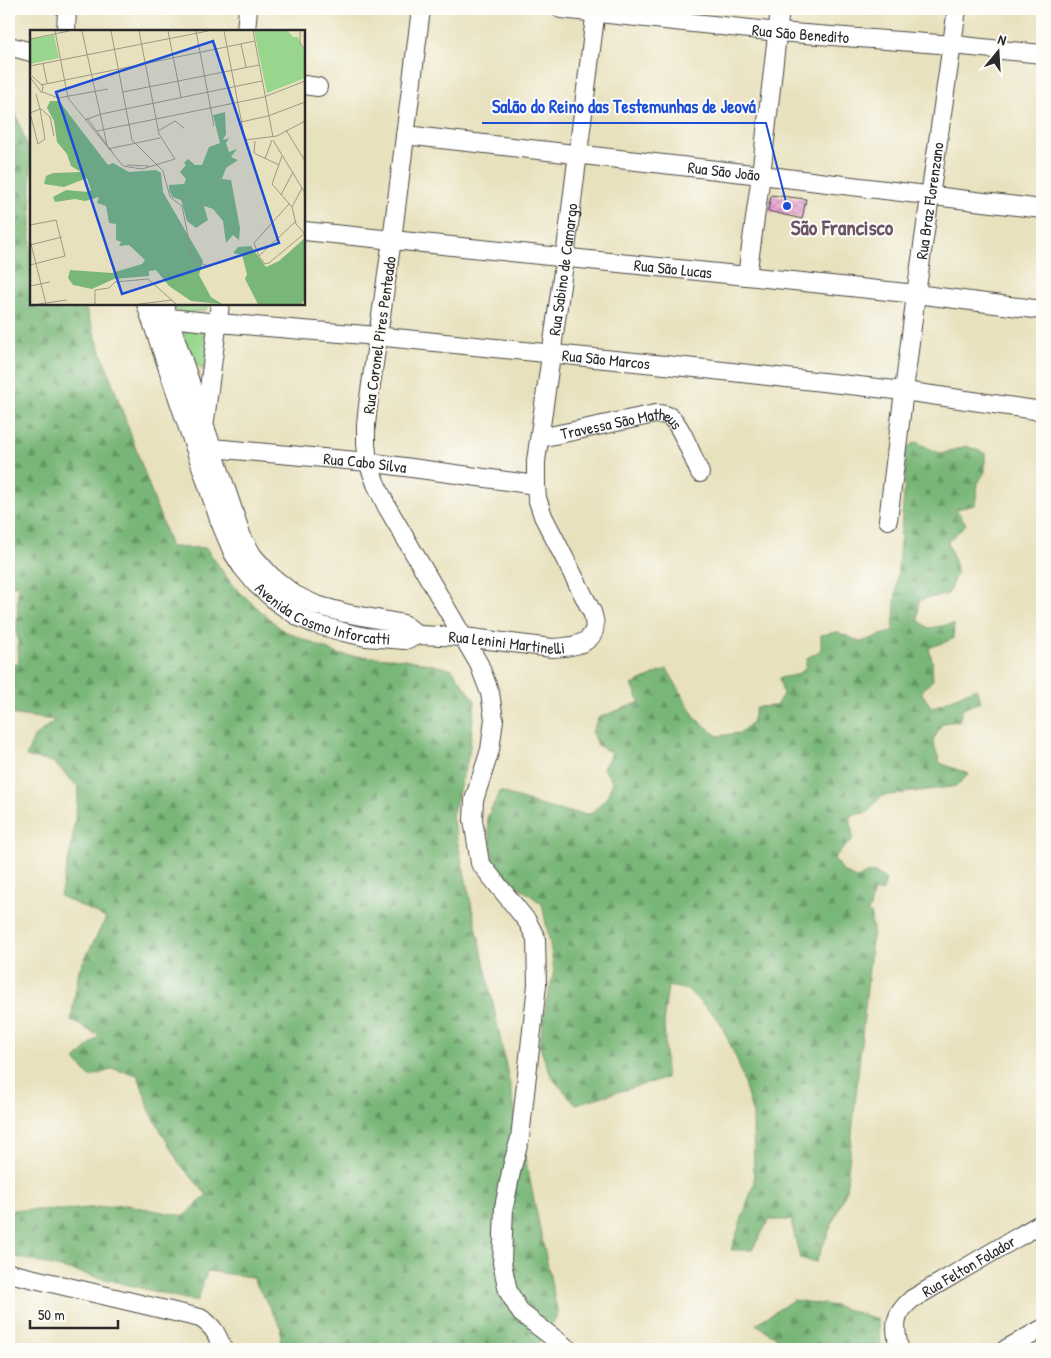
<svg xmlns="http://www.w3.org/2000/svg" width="1051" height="1358" font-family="'Patrick Hand',sans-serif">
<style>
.grass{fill:#97d68c;stroke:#61805c}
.forest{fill:url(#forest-firs);stroke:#527152}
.building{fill:url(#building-cross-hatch)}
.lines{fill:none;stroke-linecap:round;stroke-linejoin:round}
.minor-casing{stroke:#474641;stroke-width:20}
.minor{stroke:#fff;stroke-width:18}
.labels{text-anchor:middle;stroke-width:4;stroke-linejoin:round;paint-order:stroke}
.street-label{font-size:16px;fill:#2b2b2b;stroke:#fdfcf7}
.district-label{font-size:21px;font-weight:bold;fill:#6d5466;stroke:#fdfcf7}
.inset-road{fill:none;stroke:#9c9883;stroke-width:1}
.view{fill:#1d4ed8;fill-opacity:0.15;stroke:#1d4ed8;stroke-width:2.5}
.inset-edge{fill:none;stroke:#2b2b2b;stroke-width:2.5}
.leader{fill:none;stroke:#1d4ed8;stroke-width:2}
.callout-dot{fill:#1d4ed8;stroke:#fdfcf7;stroke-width:2}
.callout-label{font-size:18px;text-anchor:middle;font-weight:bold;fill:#1d4ed8;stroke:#fdfcf7;stroke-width:4;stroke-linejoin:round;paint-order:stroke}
</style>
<defs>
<pattern id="forest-firs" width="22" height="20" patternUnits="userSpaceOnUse" patternTransform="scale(1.25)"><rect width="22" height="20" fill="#79b778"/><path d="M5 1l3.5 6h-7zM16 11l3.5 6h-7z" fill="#639563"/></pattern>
<pattern id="building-cross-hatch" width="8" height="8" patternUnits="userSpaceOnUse" patternTransform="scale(1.25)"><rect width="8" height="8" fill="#e8a0d3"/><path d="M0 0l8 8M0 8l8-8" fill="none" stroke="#bc83ab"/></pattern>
</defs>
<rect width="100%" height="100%" fill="#fdfcf7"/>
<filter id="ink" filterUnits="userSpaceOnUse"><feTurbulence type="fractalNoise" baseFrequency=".02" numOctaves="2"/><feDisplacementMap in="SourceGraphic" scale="10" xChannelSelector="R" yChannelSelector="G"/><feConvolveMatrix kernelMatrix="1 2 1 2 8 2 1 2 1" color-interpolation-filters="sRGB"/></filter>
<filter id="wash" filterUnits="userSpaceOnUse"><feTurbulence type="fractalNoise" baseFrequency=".0096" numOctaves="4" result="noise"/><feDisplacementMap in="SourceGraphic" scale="20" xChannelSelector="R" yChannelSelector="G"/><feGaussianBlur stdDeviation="1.12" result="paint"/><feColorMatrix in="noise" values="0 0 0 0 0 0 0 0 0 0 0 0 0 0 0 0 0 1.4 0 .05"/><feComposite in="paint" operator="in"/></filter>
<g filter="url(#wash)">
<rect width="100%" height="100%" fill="#e8e1bd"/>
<g class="grass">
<path d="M170,304H211L204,311C191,312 177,317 170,304Z"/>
<path d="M194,328C215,334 207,354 204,370L186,355L183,335L188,329Z"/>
</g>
<g class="forest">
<polygon points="9,94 31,158 31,304 84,304 171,547 206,548 233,586 282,630 340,655 404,659 452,669 475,701 469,754 452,816 488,980 558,1315 534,1349 280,1349 281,1327 252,1277 207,1271 197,1302 9,1255 9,1210 65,1210 126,1205 184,1216 207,1195 179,1163 150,1111 138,1075 113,1069 90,1077 75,1060 99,1036 71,1020 79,970 106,918 60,896 71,849 79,788 53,762 26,757 34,737 55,720 9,714 9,667 19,663 17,632 18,584 9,587"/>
<path d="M916,442L941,454L966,446L985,453V472L978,483L975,505L956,509L966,524L948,542L957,571L948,594L919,600L918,620L929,628L954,624L953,639L929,648L932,661L933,680L921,692L932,708L976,688L981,702L963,708L959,721L942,723L933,741L940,763L969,774L957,786L881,796L868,812L850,816L853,839L834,858L842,871L858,879C870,871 875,870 886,880L883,891L873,892L870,908L867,913L872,915L871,920L873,930L846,1191L816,1262L800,1259L791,1220H769L752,1250H731L754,1183L753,1115L738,1062L719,1020L688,990L668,986L664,1015L666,1078L576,1104L552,1078L539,1045L547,999L554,971L550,943L542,904L495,869L487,818L500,791C530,803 559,813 591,814L607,797L613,782L603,768L612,753L597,745L592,733L598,718L640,702L632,685L667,669L696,719L718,736L739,733L752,723L756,707L776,706L783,694L779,678L796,675L805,669L807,658L821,650V635L837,632L861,642L893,631L906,467L904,449Z"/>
<polygon points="793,1300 836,1306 877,1319 882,1349 794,1349 756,1324"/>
</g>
<g id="blocks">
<polygon class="building" points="771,195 806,199 802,219 768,211"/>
</g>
</g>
<g filter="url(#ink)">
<use href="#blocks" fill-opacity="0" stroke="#474641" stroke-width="1"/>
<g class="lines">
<defs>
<g id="minor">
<polyline points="421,9 392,240 368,405 366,425 366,444 368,462 376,484 387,507 479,664 490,693 494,719 490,750 474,800 473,820 480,863 527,921 536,938 537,985 520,1138 512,1167 504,1207 502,1263 508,1291 521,1313 568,1349"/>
<path id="s1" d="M561,9L778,32L953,45L1042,54"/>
<polyline points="66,31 67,9"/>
<polyline points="246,31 248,9"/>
<polyline points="9,46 31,52"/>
<polyline points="304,85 318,87"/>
<path id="s2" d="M405,135L761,175L1042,209"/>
<path id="s3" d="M304,231L747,276L916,294L1042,310"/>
<polyline points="747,276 761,175 780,9"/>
<path id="s4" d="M146,304L220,522L233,553L242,567L256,584L278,603L299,617L315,624L343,632L366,637L405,640L418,635L464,637L552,648C576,647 603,643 592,612L543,516L537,498L536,485V461L565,257L596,9"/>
<polyline points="164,304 242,537 253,556 271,576 295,595 316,605 345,613 404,624 418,635"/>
<path id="s5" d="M169,318L218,323L365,335L705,369L904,391L1042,411"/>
<polyline points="205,420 220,304"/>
<path id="s6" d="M540,438L655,414C660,414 666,414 670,417C681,424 694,461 700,473"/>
<path id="s7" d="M204,450L212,448L368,462L536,485"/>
<path id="s8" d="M888,520L916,294L957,9"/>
<path d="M9,1273L200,1318C214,1326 217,1335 223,1349"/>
<path id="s9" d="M899,1349C895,1326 892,1316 912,1299L1042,1223"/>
<polyline points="1006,1349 1042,1329"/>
</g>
</defs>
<use href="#minor" class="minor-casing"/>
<use href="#minor" class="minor"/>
</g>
</g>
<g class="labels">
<g class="street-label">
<text dy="6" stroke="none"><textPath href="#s1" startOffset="241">Rua São Benedito</textPath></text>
<text dy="6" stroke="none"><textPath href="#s2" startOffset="321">Rua São João</textPath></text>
<text dy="6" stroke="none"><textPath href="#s8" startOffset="322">Rua Braz Florenzano</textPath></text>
<text dy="6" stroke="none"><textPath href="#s3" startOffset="371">Rua São Lucas</textPath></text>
<text dy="6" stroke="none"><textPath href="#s4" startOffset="1039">Rua Sabino de Camargo</textPath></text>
<text transform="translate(379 335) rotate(-82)" y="6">Rua Coronel Pires Penteado</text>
<text dy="6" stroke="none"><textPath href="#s5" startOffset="439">Rua São Marcos</textPath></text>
<text dy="6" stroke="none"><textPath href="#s6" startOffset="84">Travessa São Matheus</textPath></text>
<text dy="6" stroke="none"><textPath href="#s7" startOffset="162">Rua Cabo Silva</textPath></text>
<text dy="6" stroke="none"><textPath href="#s4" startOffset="378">Avenida Cosmo Inforcatti</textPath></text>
<text dy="6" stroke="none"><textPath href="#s4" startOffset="569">Rua Lenini Martinelli</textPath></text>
<text dy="6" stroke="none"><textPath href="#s9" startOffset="121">Rua Felton Folador</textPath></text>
</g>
<g class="district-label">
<text x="842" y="235">São Francisco</text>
</g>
</g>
<g transform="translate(30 30)">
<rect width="275" height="275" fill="#e8e1bd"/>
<path d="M24,5L29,28L0,34V9Z" fill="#97d68c"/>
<path d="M20,71H29L78,135L83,133L99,142L126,140L131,143L133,162L173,231L169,245L181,267L192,274L161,271L139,256L126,240L119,241V246L84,249L62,259L43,255L38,248L40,240L82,243L112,234L115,230L99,215L89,216L91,212L86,210V194L79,193L76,176L67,173L69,167L55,171L45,169L25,172L23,167L36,160L58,162L61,160L57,148L34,157L14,154L16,146L23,143L51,142L41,136L37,124L27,112L24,91L17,78ZM195,82L196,104L193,110L199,108L196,113L199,122L207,119L201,127L208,130L196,138L192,149L201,150L210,198L209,210L203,205L196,213L193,191L183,179L174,176L178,190L166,198L157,191L151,170L142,167L139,160V155L154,154L156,149L150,142L156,135L154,133L158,129L165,135H172L179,117L190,113L183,85ZM275,208V269L271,274H228L215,249L217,244L212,225L203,223L208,217L221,216L236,237L249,231Z" fill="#79b778"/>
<path d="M224,1H258L263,7H268L275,23V48L237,63Z" fill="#97d68c"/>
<path class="inset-road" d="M25,1L38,68M52,1L77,115M81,1L102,110L133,141L140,167L152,176L162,226L168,232L180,237M138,1L151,67M166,1L184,96M194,1L215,110L247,106L275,91M223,1L243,107M270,1V13L275,20M0,9L39,1M211,14L216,37M13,34L17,53M0,36L178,1M0,47L12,63L13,56L2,46M11,55L225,11M13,62L28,68L78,59M93,62L229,35M6,64L10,79L15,109L8,114L0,83L10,79M38,68L93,136L112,139L145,129L129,104L109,1M10,78L20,87L24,106M57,88L83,123M55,90L71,84L232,51M211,92L238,86L275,72M256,100L275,131M67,101L234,67L275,51M128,101L145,91L154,98M243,110L275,163M225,111L224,123L249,135M78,119L130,108M252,126L242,154L262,177M235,129L242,110M97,135L119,136M272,158L262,177L266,194L274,203M251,165L263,142M259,174L224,213L229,226L235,234L239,233L275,203M0,195L26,190L35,226L0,235M0,210L16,274M0,215L32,207M229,226L265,192M0,256L20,252M9,274L37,270M65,274V260L79,258L85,252L118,249L146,274M110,274L142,270"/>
<path class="view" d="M183,11L249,213L92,264L26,62Z"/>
<rect width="275" height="275" class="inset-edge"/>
</g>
<path class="leader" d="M787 206L766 123H482"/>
<circle class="callout-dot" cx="787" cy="206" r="5"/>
<g class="callout-label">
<text x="624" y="113">Salão do Reino das Testemunhas de Jeová</text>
</g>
<rect width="1051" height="1358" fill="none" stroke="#fdfcf7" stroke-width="30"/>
<g transform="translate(998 52) rotate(18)" stroke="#fdfcf7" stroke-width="4" paint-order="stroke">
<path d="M0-4L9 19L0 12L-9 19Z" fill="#2b2b2b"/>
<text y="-8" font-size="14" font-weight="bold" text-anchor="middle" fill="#2b2b2b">N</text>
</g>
<path d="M30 1320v8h88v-8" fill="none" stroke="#2b2b2b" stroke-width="2.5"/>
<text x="38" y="1320" font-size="15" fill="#2b2b2b" stroke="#fdfcf7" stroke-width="4" paint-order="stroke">50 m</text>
</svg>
